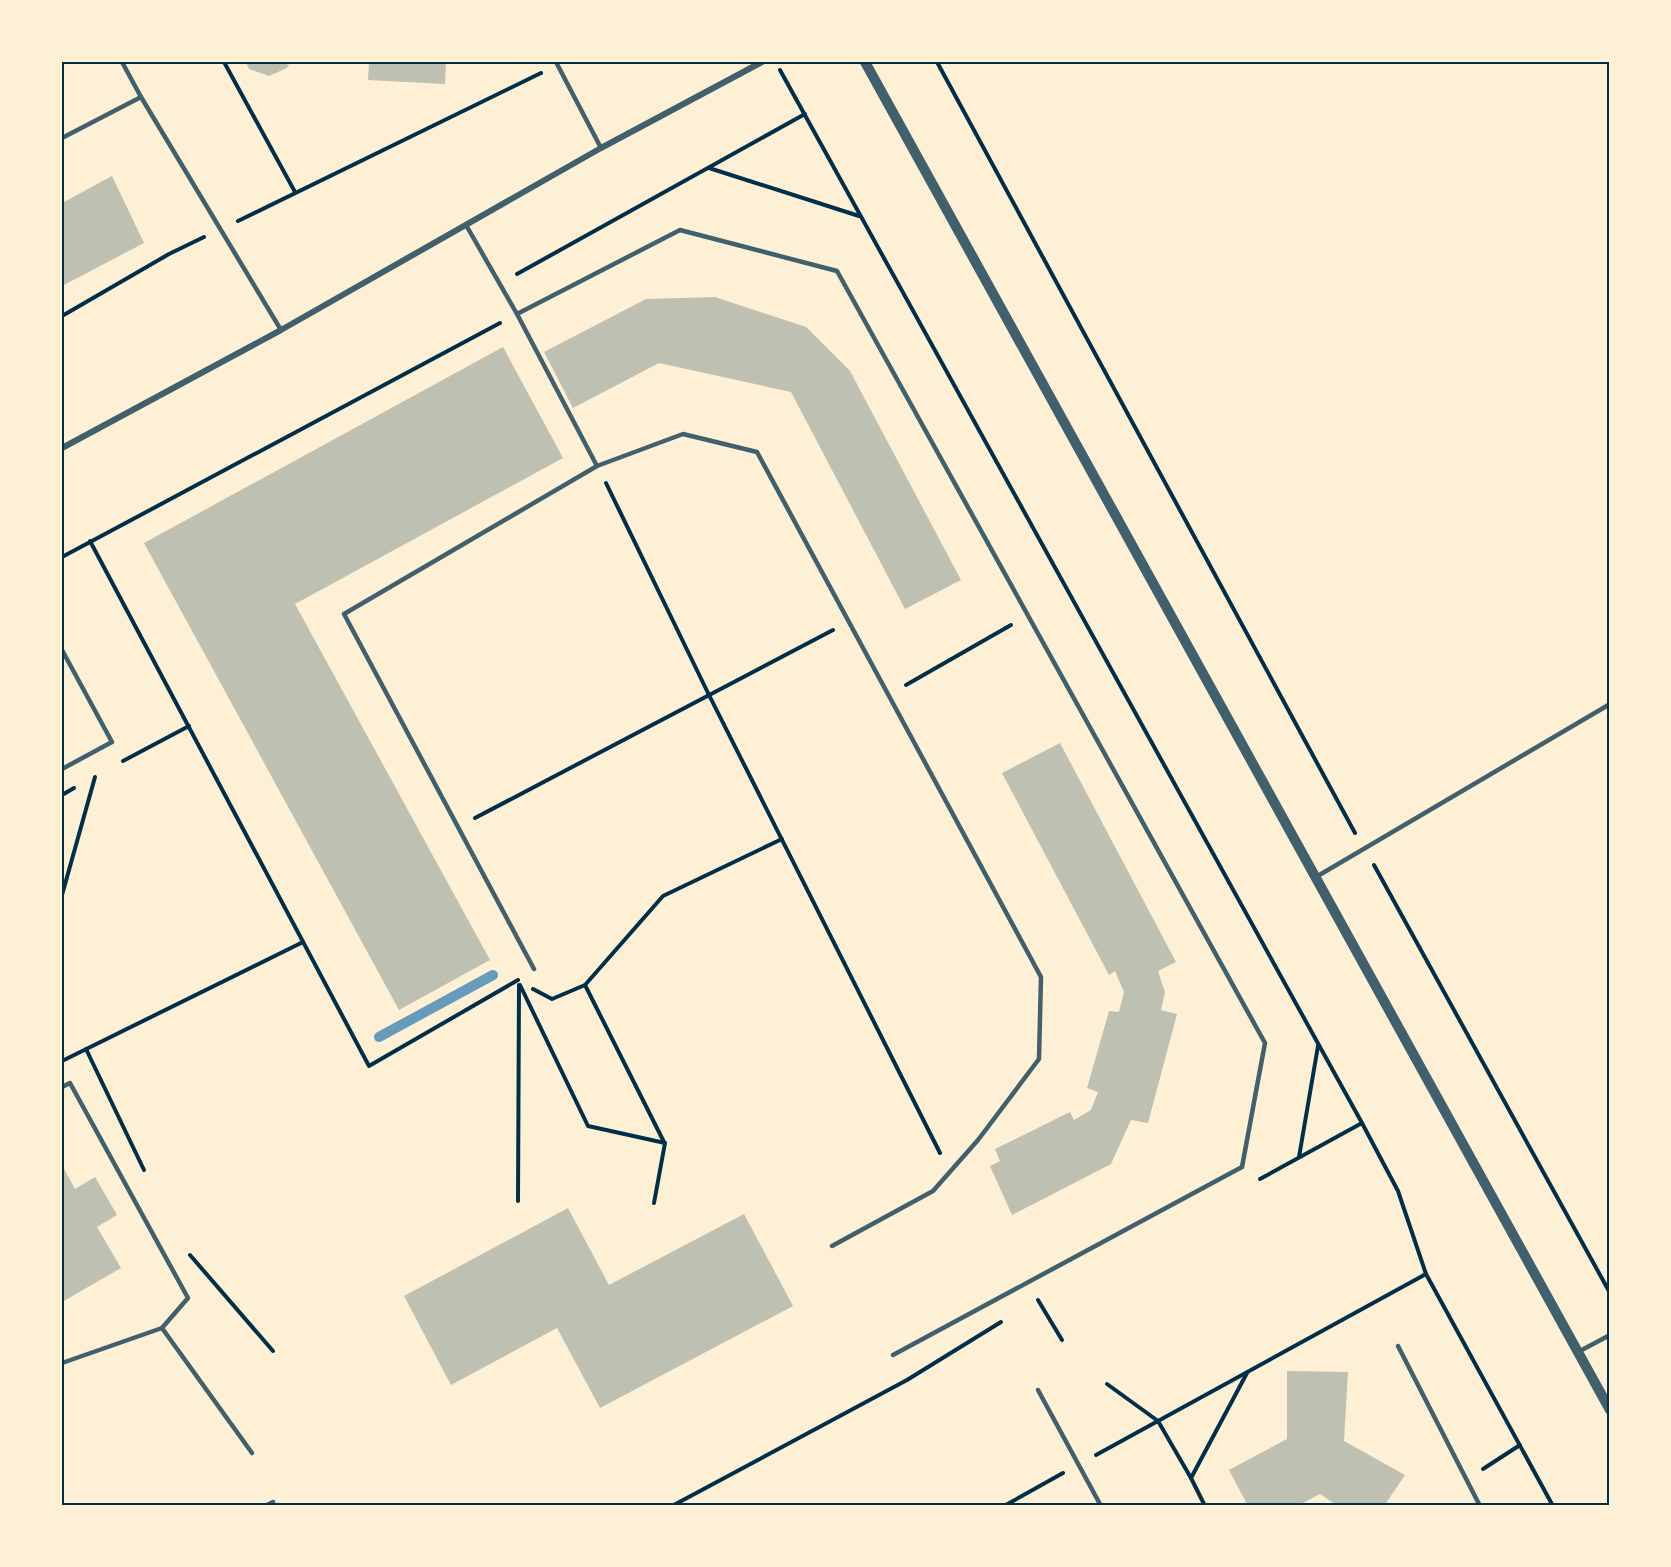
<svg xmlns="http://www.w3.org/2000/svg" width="1671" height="1567" font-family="'Noto Sans',sans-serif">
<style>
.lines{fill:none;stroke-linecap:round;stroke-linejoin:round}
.stream{stroke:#669bbc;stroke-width:10}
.building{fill:#bec0b2}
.path{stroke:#003049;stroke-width:4}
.service{stroke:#3f606c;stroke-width:4.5}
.minor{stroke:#3f606c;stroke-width:6}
.tertiary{stroke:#3f606c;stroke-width:10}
.neatline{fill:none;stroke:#003049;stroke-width:2}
</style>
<rect width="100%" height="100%" fill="#fdf0d5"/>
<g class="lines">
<polyline class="stream" points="379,1037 493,975"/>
</g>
<g class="building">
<polygon points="246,62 290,62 287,68 269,76 249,69"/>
<polygon points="369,62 446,62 445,84 368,80"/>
<polygon points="112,176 144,243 62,286 62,203"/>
<polygon points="715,297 806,327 850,371 961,580 905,609 791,392 659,363 573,408 544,352 646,299"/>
<polygon points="503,347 563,458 295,604 490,960 399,1010 144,543"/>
<polygon points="1060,743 1176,962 1158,971 1165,992 1161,1010 1177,1014 1148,1123 1131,1120 1111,1164 1012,1215 990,1166 1000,1161 995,1149 1070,1112 1074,1120 1091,1110 1098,1092 1087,1088 1109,1011 1119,1012 1124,992 1115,971 1109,975 1002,773"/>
<polygon points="62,1165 75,1189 95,1177 117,1215 97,1227 121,1268 62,1302"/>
<polygon points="568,1208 609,1285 744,1214 793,1306 600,1408 557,1328 451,1385 404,1296"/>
<polygon points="1287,1371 1348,1372 1344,1441 1405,1475 1384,1506 1338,1506 1320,1494 1297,1506 1248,1506 1229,1470 1287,1439"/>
</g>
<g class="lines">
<g class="path">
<polyline points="224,62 295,192"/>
<polyline points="937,62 1355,833"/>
<polyline points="780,70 1362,1123 1398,1191 1426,1274 1553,1506"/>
<polyline points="709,168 859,216"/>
<polyline points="238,221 541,73"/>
<polyline points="517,274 805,114"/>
<polyline points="62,316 169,254 204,237"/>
<polyline points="606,483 709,695 940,1153"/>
<polyline points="90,541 369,1066 518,980"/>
<polyline points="62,557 500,323"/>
<polyline points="906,685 1011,625"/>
<polyline points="123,761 189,726"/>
<polyline points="62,795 74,788"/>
<polyline points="475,818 833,630"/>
<polyline points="1374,865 1610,1293"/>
<polyline points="62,895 95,777"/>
<polyline points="520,985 588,1126 665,1143 654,1203"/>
<polyline points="585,985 664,1142"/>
<polyline points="533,989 552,999 585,985 663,896 782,839"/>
<polyline points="86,1049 144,1170"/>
<polyline points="62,1061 303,942"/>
<polyline points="1299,1157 1318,1046"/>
<polyline points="1260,1179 1362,1123"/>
<polyline points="518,1201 519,985"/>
<polyline points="190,1255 273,1351"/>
<polyline points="1038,1300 1062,1340"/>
<polyline points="1107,1384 1158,1421 1191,1478"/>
<polyline points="1096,1455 1426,1274"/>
<polyline points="1483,1469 1520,1445"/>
<polyline points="672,1506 907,1380 1001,1322"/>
<polyline points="1004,1506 1063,1473"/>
<polyline points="1205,1506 1191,1478 1247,1373"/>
</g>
<g class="service">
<polyline points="122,62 141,97 281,330"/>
<polyline points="556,62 601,148"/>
<polyline points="62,138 141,97"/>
<polyline points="466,225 517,314 680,230 837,271 1265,1043 1242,1167 893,1355"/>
<polyline points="517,314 597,466 683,434 757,452 1041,977 1039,1059 978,1140 933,1191 832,1246"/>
<polyline points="62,650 112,742 62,769"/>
<polyline points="1316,877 1610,704"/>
<polyline points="534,969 344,614 597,466"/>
<polyline points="62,1087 70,1083 188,1298 162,1328 62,1363"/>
<polyline points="162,1328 252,1453"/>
<polyline points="1398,1346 1480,1506"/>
<polyline points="1578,1352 1610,1335"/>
<polyline points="1038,1390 1101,1506"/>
<polyline points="265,1506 273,1502"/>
</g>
<polyline class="minor" points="62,448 281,330 601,148 762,62"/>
<polyline class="tertiary" points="865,62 1610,1410"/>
</g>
<rect width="1671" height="1567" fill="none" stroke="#fdf0d5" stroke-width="126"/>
<rect x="63" y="63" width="1545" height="1441" class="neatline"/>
</svg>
